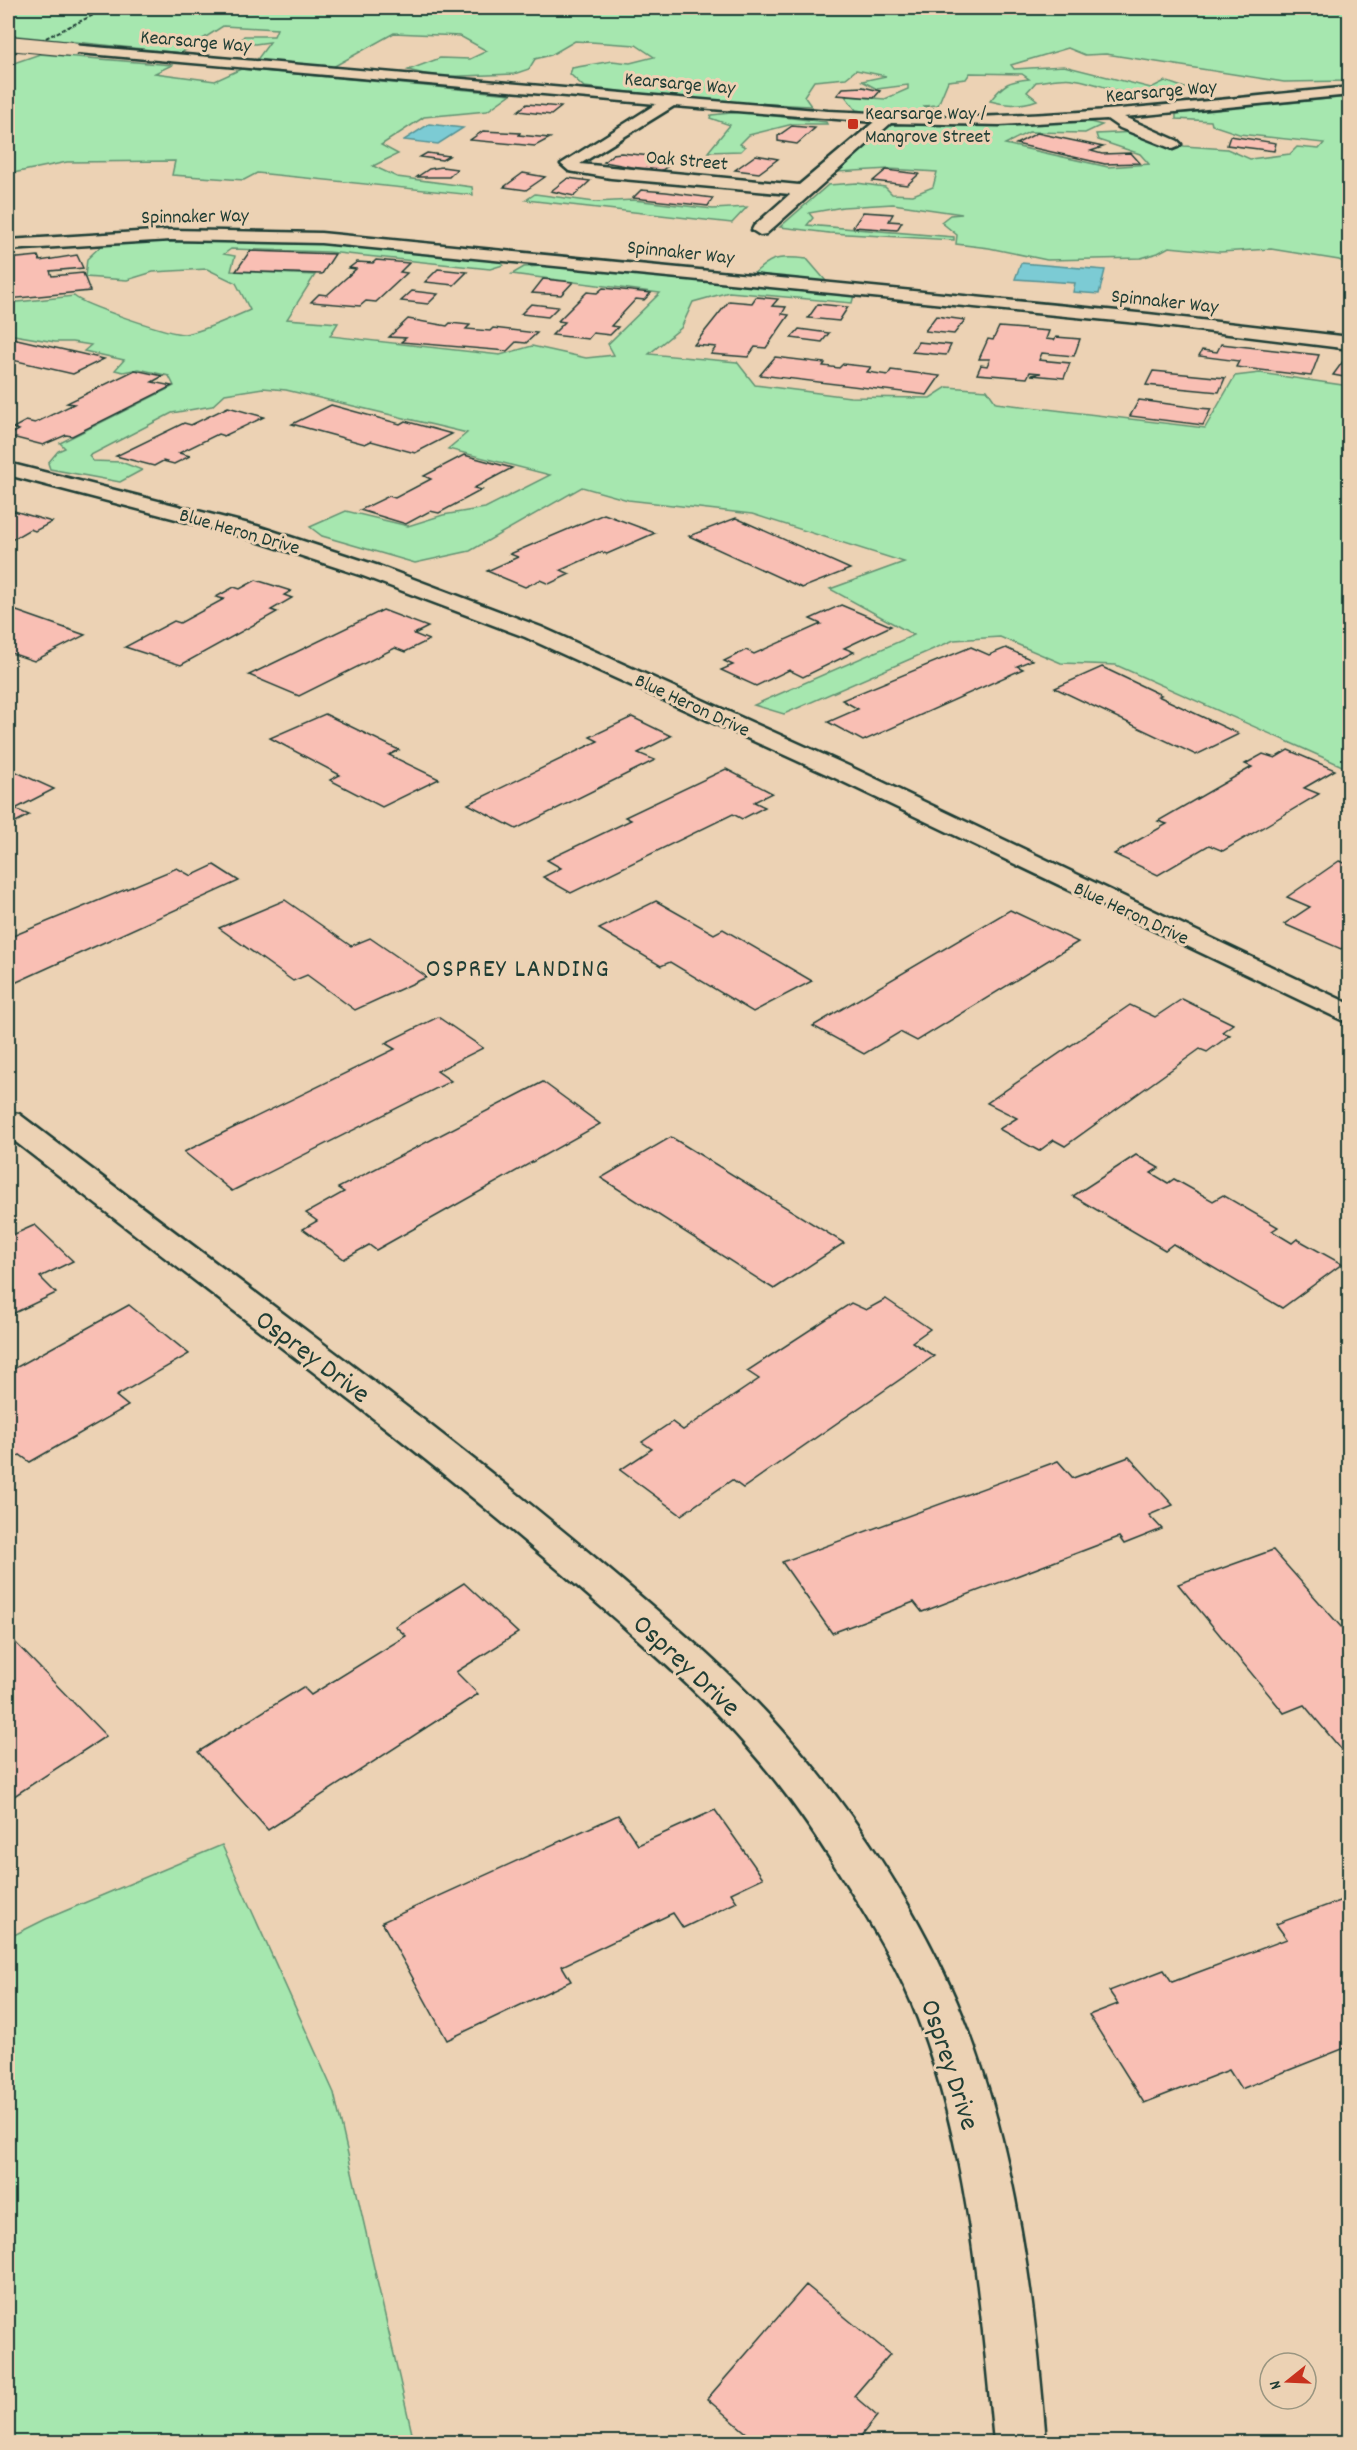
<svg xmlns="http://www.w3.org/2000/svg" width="1357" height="2450" font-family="Dekko,sans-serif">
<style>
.green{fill:#a6e7af;stroke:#629272;stroke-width:1.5}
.water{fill:#7bcbd4;stroke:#569294;stroke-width:1.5}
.building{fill:#f9bfb4;stroke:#1f3d34;stroke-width:1.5}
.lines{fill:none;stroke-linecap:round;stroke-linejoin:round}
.street-casing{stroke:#1f3d34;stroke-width:5}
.street{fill:#ecd2b4;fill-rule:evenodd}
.rail{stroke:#1f3d34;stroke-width:2;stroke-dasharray:4 2;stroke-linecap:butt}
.street-bridge-casing{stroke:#1f3d34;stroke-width:16;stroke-linecap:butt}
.street-bridge{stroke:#ecd2b4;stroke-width:14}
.poi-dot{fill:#c8321e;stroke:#ecd2b4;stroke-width:2}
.labels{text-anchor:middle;stroke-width:6;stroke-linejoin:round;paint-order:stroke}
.far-street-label{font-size:20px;fill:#1f3d34;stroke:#ecd2b4}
.far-poi-label{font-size:20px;fill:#1f3d34;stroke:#ecd2b4;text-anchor:start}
.neighbourhood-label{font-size:26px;letter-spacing:1.5px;fill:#1f3d34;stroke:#ecd2b4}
.near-street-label{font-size:28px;fill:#1f3d34;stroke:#ecd2b4}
</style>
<rect width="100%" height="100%" fill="#ecd2b4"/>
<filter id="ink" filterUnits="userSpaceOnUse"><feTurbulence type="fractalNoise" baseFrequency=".0167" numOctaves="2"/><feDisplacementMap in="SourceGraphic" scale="12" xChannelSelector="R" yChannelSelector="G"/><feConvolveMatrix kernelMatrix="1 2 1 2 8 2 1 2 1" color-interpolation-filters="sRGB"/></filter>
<g filter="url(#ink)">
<g class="green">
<path d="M8,8H1159C1223,9 1286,13 1349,11V81L1284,82L1106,54L1085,55L1068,48L1011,65L1014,69L1064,66L1151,88L1165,81L1185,88C1153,113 1107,83 1073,79C1062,77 1047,81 1036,82L1027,92L1037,100C1021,106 1007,106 990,101C1004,83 1009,81 1029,79L1022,74L970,73L966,79L948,81L938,105L923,106L940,110L944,114L889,115L856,110L845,96L885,99L908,89V85L877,89L862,81L886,76L856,70L846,78L814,81L804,96L811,106L708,101L584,87L570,74L572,68L612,61L630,63L654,57L636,45L575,41L551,55L535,59L529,69L514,74L437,77L408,70L440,58L470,59L487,51L460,36L394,33L333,67L256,61L270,42L255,44L239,42L244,36H274L277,29L223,26L181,53L8,35Z"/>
<polygon points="40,54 172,65 155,73 215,81 241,69 511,94 487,111 424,117 381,145 398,154 373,166 397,177 472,187 473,195 257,173 244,180 172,175 175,161 67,162 8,174 8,65"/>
<polygon points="1349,97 1349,265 1339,260 1271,249 1220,252 1169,247 1158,253 1141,258 1047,260 989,248 956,244 957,235 941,222 950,215 962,214 893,204 843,207 809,213 813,218 807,225 954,237 954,240 829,233 780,227 828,185 857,183 885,187 892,194 913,195 933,187 937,172 889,169 838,172 881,127 906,122 975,125 1086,121 1102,125 1085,133 1029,132 1005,144 1108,167 1149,164 1140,154 1098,140 1096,134 1136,132 1184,146 1227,149 1250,159 1290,154 1297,147 1319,149 1324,143 1239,134 1212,125 1211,121 1176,119 1176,114"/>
<polygon points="741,112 826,122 827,124 793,124 749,135 740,144 745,147 741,151 708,152 730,125 710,118 711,115"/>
<polygon points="535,194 595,202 633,200 713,209 747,207 732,223 526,200"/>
<path d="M250,238L501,259L503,265L490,269L328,252L231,249L224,254L235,256L231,271L315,275L287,319L338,323L330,336L500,355L532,346L586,358L614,355L608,344L660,293L512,274L524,267L563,265L747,280C769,258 775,255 807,259L826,281V288L854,295L852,303L729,292L693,302L681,328L649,354L737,362L755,385L850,397L930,398L947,387L987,390L996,403L1205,428L1235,376L1260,373L1349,386V769L1116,665L1061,663L1000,637L954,640L784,714L754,705L914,635L830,589L904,562L752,514L628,500L582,487L470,551L415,563L322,536L310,527L346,511L408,526L443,515L485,508L550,475L448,449L467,433L286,390L263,388L225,394L212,406L172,413L89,456L93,461L121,462L142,470L120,482L50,469L48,463L58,451L65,448L60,443L174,386L169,376L139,369L123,372L115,370L124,360L84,351L91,345L72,342H55L8,334V303L74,296C83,305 170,334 184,334C197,334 236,316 250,310L236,283L207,269L153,272L127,280L85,277L87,259L105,242Z"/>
<polygon points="222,1845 334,2093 414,2442 8,2442 8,1938 46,1919"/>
</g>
<g class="water">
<polygon points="429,124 463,128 438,144 404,140"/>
<polygon points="1021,263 1105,270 1099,294 1073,292 1075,283 1015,279"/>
</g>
<g class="building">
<polygon points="863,87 880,91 874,98 837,95 843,88"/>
<polygon points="527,104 561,107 551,115 518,111"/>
<polygon points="792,126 815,128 797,144 778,141 778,136"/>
<polygon points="483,131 520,133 519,135 550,138 535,146 470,140"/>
<polygon points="1037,133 1103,147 1091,151 1102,154 1131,153 1140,163 1105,164 1016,144"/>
<polygon points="1230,136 1276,143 1274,151 1227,145"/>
<polygon points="427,153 449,156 442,160 420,157"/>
<polygon points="621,153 651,156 657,159 653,164 668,166 659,172 604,162 613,154"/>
<polygon points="756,155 778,159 759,173 735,170"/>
<polygon points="442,167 457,169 449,177 417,177 429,169"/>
<polygon points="886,170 919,174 907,185 873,181"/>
<polygon points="523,173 545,177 526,190 504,187"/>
<polygon points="568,178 590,181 574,196 551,191"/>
<polygon points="641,190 666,192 713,198 708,206 633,198"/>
<polygon points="863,212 893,214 889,221 902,222 897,230 853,227"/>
<polygon points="250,251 335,254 322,274 236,271"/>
<polygon points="77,255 83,268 50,271 52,276 83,273 90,291 8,299 8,259 38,256 40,261"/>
<polygon points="376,260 409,263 400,272 407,273 376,302 366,301 360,306 311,302 319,294 327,295 356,269 349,268 357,262 373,263"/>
<polygon points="438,269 467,272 454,285 425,282"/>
<polygon points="543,279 573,282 561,295 532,293"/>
<polygon points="603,288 651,293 644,300 636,299 611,326 618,327 610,335 593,333 588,339 552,335 565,322 558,321 587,292 597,293"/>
<polygon points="412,291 438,294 428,304 401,301"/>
<polygon points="756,297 778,299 772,306 786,307 782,314 789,315 766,348 755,347 748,357 711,354 716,347 694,345 729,301 752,303"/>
<polygon points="531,304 558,307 548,317 521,314"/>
<polygon points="818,304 848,307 839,321 808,318"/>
<polygon points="936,316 965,320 954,334 925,331"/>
<polygon points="408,319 447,326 450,323 470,325 466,329 490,331 493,328 537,333 526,343 516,342 507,351 401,342 406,338 389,337"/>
<polygon points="999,327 1049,331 1046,339 1054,340 1056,337 1080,339 1074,356 1042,353 1039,360 1070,363 1064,378 1031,375 1041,373 1030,372 1027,378 977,374 981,365 987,366 990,359 979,359 988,339 993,340"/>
<polygon points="799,329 829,333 822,342 791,338"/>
<polygon points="8,337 104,359 73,374 8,359"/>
<polygon points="918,342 951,345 946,355 912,352"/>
<polygon points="1221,344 1319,355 1311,376 1236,367 1239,361 1199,356 1202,350 1217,352"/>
<polygon points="775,357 825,363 823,366 839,368 843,364 871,367 867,372 888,375 891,370 940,376 927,395 760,375"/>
<polygon points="1344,360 1350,361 1350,378 1333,375"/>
<polygon points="135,370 163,376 152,382 172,386 72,436 66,435 43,445 8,436 19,430 13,428 26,421 35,423 74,404 67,403"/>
<polygon points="1153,371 1164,372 1225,378 1219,392 1146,385"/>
<polygon points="1139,400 1198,408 1211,409 1203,425 1130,416"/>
<polygon points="331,405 400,424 405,421 452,434 415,453 371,441 365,444 292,424"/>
<polygon points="228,407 264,417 224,436 218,434 179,453 190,456 174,464 163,461 154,466 116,456 184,423 191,425"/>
<polygon points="464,455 512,468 474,488 482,490 439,513 430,511 406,524 360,510 389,496 395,498 431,479 424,476"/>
<polygon points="14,511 52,522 35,531 30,529 8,542 8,515"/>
<polygon points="604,514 655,533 607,554 601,552 561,570 570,574 549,584 540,580 525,587 487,571 518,557 510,554"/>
<polygon points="736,518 850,569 802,588 689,536"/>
<polygon points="256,580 291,591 284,595 292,598 271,610 277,612 181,665 125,647 174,621 180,623 224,599 216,597 234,587 240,589"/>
<polygon points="841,605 891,626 844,648 854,652 803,677 789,670 756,686 721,670 733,665 724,661 746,650 754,654 821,624 810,619"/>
<polygon points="8,608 85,635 34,661 8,652"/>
<polygon points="383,610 428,627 414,634 429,640 405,652 395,648 299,696 249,675"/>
<polygon points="971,647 989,655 1006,648 1032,660 1017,666 1023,669 863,741 828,722 858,709 842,700"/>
<polygon points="1102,667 1161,695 1158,696 1239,734 1196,755 1055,688"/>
<polygon points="325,714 399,750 389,755 439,779 382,807 330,780 340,775 270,738"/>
<polygon points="632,717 671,736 638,753 655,760 516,829 468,804 598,741 590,737"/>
<polygon points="1288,750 1335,770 1304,788 1319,794 1223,851 1209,845 1158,875 1114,854 1167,824 1158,821 1252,767 1245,764 1263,754 1275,758"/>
<polygon points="726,769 772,793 754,802 765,807 742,819 733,814 571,893 543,877 561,868 547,860 631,820 625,817"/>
<polygon points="12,770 54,789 15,809 29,815 8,826 8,772"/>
<polygon points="1339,861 1350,865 1350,942 1341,949 1284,924 1310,907 1287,897"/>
<polygon points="214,865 239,881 8,986 8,938 177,868 191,876"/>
<polygon points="285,900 351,946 370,938 427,977 355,1010 307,975 293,981 219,928"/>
<polygon points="656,901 714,934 723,929 812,981 753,1012 670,962 661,966 599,929"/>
<polygon points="1010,910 1078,942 917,1041 900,1032 864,1054 813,1026"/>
<polygon points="1182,999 1233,1024 1222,1032 1230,1035 1207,1052 1200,1049 1065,1146 1054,1140 1039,1151 999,1129 1017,1118 987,1103 1130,1005 1155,1017"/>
<polygon points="438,1017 483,1048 437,1071 451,1081 232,1191 184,1152 395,1049 385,1043"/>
<polygon points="543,1082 600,1124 376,1250 369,1245 344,1259 303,1229 317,1221 306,1213 344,1192 338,1188"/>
<polygon points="671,1137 844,1243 774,1289 601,1178"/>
<polygon points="1136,1155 1159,1168 1151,1173 1168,1183 1174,1179 1213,1201 1223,1195 1278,1227 1272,1231 1292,1243 1297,1239 1342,1264 1282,1308 1173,1244 1165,1250 1073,1196"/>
<polygon points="35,1225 73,1261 40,1277 56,1293 8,1316 8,1237"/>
<polygon points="886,1299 930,1329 912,1342 934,1356 743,1488 732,1480 681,1515 620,1470 652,1449 642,1442 672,1422 683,1430 759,1379 747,1371 851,1303 866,1310"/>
<polygon points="129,1305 189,1354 116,1396 128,1406 30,1462 20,1455 8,1462 8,1372"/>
<polygon points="1129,1457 1173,1505 1149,1515 1162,1529 1124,1544 1119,1537 922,1612 914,1602 832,1633 782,1562 1058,1461 1073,1478"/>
<polygon points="1273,1550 1350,1637 1350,1760 1304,1705 1284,1713 1178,1584"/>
<polygon points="464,1583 518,1633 456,1672 478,1694 268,1830 198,1752 303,1687 311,1695 406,1636 395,1626"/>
<polygon points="8,1635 106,1736 8,1800"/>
<polygon points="715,1810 763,1878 731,1893 737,1902 683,1928 673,1913 562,1966 571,1981 447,2040 382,1922 618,1815 638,1845"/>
<polygon points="1350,1897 1350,2046 1241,2089 1229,2070 1144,2103 1089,2015 1118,2004 1109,1991 1164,1970 1172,1982 1287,1939 1276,1924"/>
<polygon points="806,2285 890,2354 854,2396 877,2416 856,2442 757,2442 707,2399"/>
</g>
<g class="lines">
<defs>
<g id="street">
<path d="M72,45L828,111C885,113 943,119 1001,116C1117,112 1234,98 1350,87V95L1124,117L1178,141L1181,144L1178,147L1173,149L1120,128L1107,119L1000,125L891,123L766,234L760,235L752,230L754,226L790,194L611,178L569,171L561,164L656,104L67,52L65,49ZM674,106L874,122L799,185L580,164Z"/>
<polygon points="171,230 321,233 1148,314 1350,337 1350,349 1148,324 321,243 171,240 8,250 8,240"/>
<polygon points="8,463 257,526 379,566 541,627 853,768 1350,1004 1350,1024 835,778 525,637 363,576 241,536 8,475"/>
<path d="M8,1112L19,1114C141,1207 264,1299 386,1391C472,1457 558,1525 640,1596C689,1638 738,1680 781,1729C855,1812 923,1916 964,2019C1016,2149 1035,2304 1046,2442H994C980,2300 969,2153 918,2019C901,1973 876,1932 850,1890C820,1841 788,1793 750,1750C709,1702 661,1660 614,1618C530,1544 444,1473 355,1404C239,1315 123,1225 8,1136Z"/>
</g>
</defs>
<use href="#street" class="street-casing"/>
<use href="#street" class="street"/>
<polyline class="rail" points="8,56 108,8"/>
<defs>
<polyline id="street-bridge" points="8,43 72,49"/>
</defs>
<use href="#street-bridge" class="street-bridge-casing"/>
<use href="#street-bridge" class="street-bridge"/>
</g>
</g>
<rect class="poi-dot" x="847" y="118" width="12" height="12" rx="3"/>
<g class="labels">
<g class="far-street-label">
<text transform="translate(196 40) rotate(5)" y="7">Kearsarge Way</text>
<text transform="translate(680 82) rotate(5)" y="7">Kearsarge Way</text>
<text transform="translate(1161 90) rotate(-5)" y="7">Kearsarge Way</text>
<text transform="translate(687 159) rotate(5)" y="7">Oak Street</text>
<text transform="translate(195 215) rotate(-1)" y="7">Spinnaker Way</text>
<text transform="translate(681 251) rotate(6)" y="7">Spinnaker Way</text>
<text transform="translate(1165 300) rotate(6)" y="7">Spinnaker Way</text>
<text transform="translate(240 530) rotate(16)" y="7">Blue Heron Drive</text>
<text transform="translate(693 704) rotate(25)" y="7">Blue Heron Drive</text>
<text transform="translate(1132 912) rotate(25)" y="7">Blue Heron Drive</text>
</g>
<g class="far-poi-label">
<text x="865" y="119">Kearsarge Way /<tspan x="865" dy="23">Mangrove Street</tspan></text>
</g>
<g class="neighbourhood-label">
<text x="518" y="976">OSPREY LANDING</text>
</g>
<g class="near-street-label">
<text transform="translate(314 1355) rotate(37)" y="10">Osprey Drive</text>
<text transform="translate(688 1664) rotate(43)" y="10">Osprey Drive</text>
<text transform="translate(952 2064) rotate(72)" y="10">Osprey Drive</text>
</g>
</g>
<rect width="1357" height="2450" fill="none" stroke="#ecd2b4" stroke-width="30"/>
<rect x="15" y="15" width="1327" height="2420" fill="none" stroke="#1f3d34" stroke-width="2" filter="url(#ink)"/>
<g transform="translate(1288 2381) rotate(252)"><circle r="28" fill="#ecd2b4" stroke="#9a9681" stroke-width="1.5"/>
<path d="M0-4.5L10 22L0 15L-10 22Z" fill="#c8321e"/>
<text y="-9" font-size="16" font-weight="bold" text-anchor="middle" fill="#1f3d34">N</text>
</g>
</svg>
